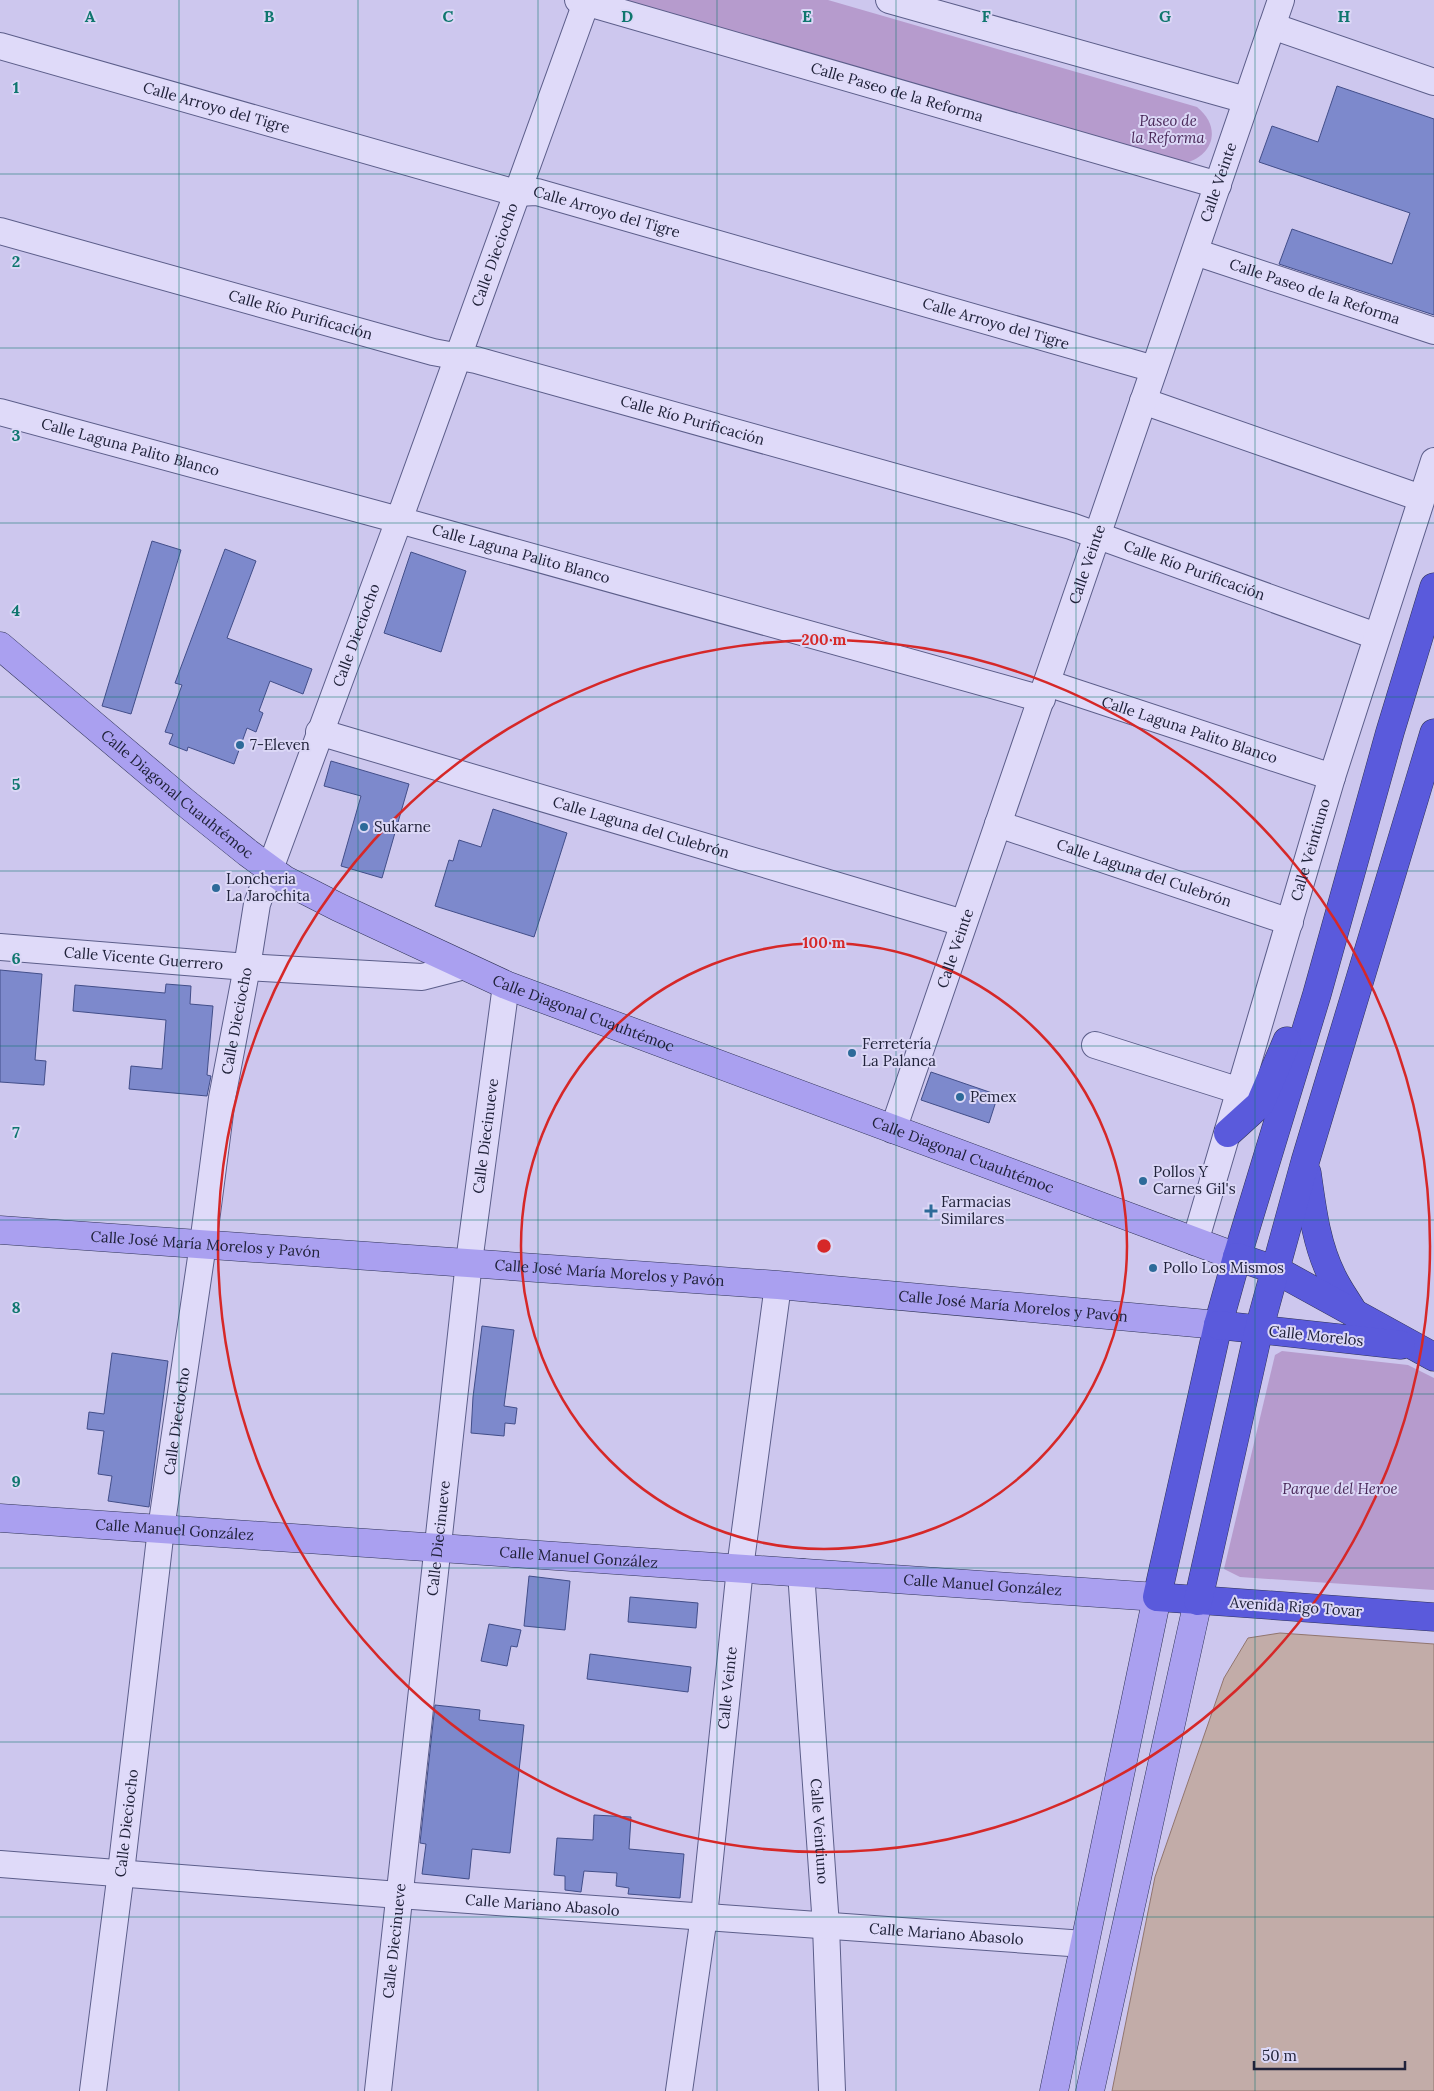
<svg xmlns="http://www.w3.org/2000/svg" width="1434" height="2091" font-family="Lora,serif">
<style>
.green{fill:#b69bcd}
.water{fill:#c2aca8;stroke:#91756e}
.building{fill:#7d89cc;stroke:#424e89}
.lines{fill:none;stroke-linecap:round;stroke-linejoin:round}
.minor-casing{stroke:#5c5e8a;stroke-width:28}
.major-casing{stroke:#303458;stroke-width:29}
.highway-casing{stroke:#303458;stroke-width:29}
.minor{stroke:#dfdaf9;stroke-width:26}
.major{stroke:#aaa0f0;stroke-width:28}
.highway{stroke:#5a5adc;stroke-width:28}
.grid{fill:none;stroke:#0f766e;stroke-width:1;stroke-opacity:0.55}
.ring{fill:none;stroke:#d62828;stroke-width:2.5}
.poi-dot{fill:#2d6a99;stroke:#dbd7f6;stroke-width:2}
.labels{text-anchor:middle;stroke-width:4;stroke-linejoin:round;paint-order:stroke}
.street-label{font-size:15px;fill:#20223a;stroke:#dbd7f6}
.park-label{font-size:15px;font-style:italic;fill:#482757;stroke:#dbd7f6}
.poi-label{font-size:15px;fill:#20223a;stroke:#dbd7f6;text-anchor:start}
.grid-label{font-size:16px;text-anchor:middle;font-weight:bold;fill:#0f766e;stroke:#dbd7f6;stroke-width:4;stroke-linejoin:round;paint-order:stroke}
.centre{fill:#d62828;stroke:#dbd7f6;stroke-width:2.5}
.ring-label{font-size:15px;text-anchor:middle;font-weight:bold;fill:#d62828;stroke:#dbd7f6;stroke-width:4;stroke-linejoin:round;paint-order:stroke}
</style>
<rect width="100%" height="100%" fill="#cdc7ee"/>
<g class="green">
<path d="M627,0H828L1197,107C1223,128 1213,158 1181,164L629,2Z"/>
<polygon points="1282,1351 1408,1365 1434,1378 1434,1590 1240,1577 1224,1569 1275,1355"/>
</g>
<polygon class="water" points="1280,1633 1434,1644 1434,2091 1112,2091 1155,1877 1224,1678 1248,1638"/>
<g class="building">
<polygon points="1337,86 1434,119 1434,315 1279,264 1292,229 1392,264 1410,213 1259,162 1272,126 1318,142"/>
<polygon points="152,541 181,550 131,714 102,706"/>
<polygon points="225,549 256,561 227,638 312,669 303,694 270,681 259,711 263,713 256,732 247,728 234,764 188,747 187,751 169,744 173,734 165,732 182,685 175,683"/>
<polygon points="411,552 466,571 441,652 384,633"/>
<polygon points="331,761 409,784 382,878 341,866 361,796 324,786"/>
<polygon points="493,809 567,833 534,937 435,906 449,860 453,861 459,840 481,847"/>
<polygon points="0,970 42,974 35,1060 46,1061 44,1085 0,1082"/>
<polygon points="166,984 191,986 190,1004 213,1006 207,1075 211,1076 207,1096 129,1089 131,1066 162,1069 166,1020 73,1011 75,985 165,993"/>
<polygon points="931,1072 998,1095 989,1123 921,1100"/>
<polygon points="482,1326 514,1330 504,1406 517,1408 515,1424 505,1423 504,1436 471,1433 473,1397"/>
<polygon points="112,1353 168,1361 149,1507 108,1501 112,1476 98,1474 104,1431 87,1429 89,1412 104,1414"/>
<polygon points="529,1576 570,1581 565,1630 524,1626"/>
<polygon points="630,1597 698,1603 696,1628 628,1622"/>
<polygon points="489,1624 521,1630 517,1647 511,1646 507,1666 481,1661"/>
<polygon points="590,1654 691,1667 688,1692 587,1679"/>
<polygon points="435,1705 480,1710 479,1720 524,1725 510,1853 472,1849 469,1879 422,1874 426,1844 420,1843"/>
<polygon points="594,1815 631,1817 629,1849 684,1854 680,1898 628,1894 629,1888 616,1886 617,1873 584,1871 581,1892 565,1890 565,1876 554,1875 557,1838 593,1840"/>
</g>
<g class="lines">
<defs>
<g id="minor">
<path id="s1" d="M578,0L1218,185"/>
<polyline points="889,0 1246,100"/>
<polyline points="1272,26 1434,82"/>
<path id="s2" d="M0,46L516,193L537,192L1154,369"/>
<path id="s3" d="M0,231L433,352L476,360L1071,526L1376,636"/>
<path id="s4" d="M1195,252L1434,331"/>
<polyline points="1143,401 1421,498"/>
<path id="s5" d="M0,412L399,520L1042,699"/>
<path id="s6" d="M1047,683L1332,777"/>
<path id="s7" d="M319,732L963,923"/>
<path id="s8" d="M998,824L1290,922"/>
<path id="s9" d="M0,947L247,967L422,977L465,966"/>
<polyline points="1095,1045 1240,1091"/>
<path id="s10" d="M893,1130L1281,0"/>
<path id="s11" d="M1195,1242L1332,777L1434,461"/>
<path id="s12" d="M801,1572L826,1926L832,2091"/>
<path id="s13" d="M0,1864L399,1895L1084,1944"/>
<path id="s14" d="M93,2091L121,1872L161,1529L203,1244L222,1098L247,967L257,904L399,520L587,0"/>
<path id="s15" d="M378,2091L469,1262L506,985"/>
<path id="s16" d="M679,2091L704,1916L740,1568L778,1285"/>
</g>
<g id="major">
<path id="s17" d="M0,646L187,804L248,853L285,880L338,907L506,985L1237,1257"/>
<path id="s18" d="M0,1230L778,1285L1218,1325"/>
<path id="s19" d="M0,1518L1157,1597L1054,2091"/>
<polyline points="1090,2091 1198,1601"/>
</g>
<g id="highway">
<polyline points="1434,587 1390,732 1317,994 1237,1257 1218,1325 1157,1597 1434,1617"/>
<polyline points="1228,1133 1260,1104 1287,1041"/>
<path d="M1307,1173C1312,1208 1316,1244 1332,1276C1338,1289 1347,1301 1354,1313"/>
<polyline points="1237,1257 1276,1270 1434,1357"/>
<polyline points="1218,1325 1401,1345"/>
<polyline points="1198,1601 1259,1329 1305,1162 1434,733"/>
</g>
</defs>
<use href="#minor" class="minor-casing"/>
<use href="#major" class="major-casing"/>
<use href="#highway" class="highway-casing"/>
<use href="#minor" class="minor"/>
<use href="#major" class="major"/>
<use href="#highway" class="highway"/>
</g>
<path class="grid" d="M179,0V2091M358,0V2091M538,0V2091M717,0V2091M896,0V2091M1076,0V2091M1255,0V2091M0,174H1434M0,348H1434M0,523H1434M0,697H1434M0,871H1434M0,1046H1434M0,1220H1434M0,1394H1434M0,1568H1434M0,1742H1434M0,1917H1434"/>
<g class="ring">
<circle cx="824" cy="1246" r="303"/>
<circle cx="824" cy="1246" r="606"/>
</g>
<g class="poi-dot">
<circle cx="240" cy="745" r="5"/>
<circle cx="364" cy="827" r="5"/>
<circle cx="216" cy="888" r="5"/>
<circle cx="852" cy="1053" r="5"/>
<circle cx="960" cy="1097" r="5"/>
<circle cx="1143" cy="1181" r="5"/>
<path d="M928.5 1203.5h5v5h5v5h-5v5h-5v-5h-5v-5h5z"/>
<circle cx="1153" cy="1268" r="5"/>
</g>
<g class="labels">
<g class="street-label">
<text dy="5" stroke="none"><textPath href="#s1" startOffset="332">Calle Paseo de la Reforma</textPath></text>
<text dy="5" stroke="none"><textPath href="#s2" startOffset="225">Calle Arroyo del Tigre</textPath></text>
<text dy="5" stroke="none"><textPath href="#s10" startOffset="1002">Calle Veinte</textPath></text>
<text dy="5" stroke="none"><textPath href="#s2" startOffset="630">Calle Arroyo del Tigre</textPath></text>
<text dy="5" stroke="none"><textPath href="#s14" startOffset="1890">Calle Dieciocho</textPath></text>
<text dy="5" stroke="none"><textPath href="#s4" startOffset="126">Calle Paseo de la Reforma</textPath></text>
<text dy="5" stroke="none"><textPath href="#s3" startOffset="312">Calle Río Purificación</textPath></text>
<text dy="5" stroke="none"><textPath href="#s2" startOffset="1035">Calle Arroyo del Tigre</textPath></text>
<text dy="5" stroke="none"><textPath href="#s3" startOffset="718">Calle Río Purificación</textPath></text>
<text dy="5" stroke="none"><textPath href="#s5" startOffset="135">Calle Laguna Palito Blanco</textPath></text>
<text dy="5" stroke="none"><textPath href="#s5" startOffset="540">Calle Laguna Palito Blanco</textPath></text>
<text dy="5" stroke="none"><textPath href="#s10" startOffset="598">Calle Veinte</textPath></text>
<text dy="5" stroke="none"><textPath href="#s3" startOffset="1242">Calle Río Purificación</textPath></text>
<text dy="5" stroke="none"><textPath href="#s14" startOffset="1485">Calle Dieciocho</textPath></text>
<text dy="5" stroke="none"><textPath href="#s6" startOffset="150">Calle Laguna Palito Blanco</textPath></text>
<text dy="5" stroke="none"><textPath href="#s17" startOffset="231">Calle Diagonal Cuauhtémoc</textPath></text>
<text dy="5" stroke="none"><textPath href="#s7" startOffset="336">Calle Laguna del Culebrón</textPath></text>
<text dy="5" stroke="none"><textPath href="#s11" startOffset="409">Calle Veintiuno</textPath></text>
<text dy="5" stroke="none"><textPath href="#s8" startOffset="154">Calle Laguna del Culebrón</textPath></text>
<text dy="5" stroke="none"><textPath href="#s10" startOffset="192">Calle Veinte</textPath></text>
<text dy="5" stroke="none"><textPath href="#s9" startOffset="144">Calle Vicente Guerrero</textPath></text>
<text dy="5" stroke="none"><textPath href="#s17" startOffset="696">Calle Diagonal Cuauhtémoc</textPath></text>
<text dy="5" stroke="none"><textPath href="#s14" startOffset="1080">Calle Dieciocho</textPath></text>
<text dy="5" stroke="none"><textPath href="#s15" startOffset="961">Calle Diecinueve</textPath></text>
<text dy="5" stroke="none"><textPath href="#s17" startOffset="1101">Calle Diagonal Cuauhtémoc</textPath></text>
<text dy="5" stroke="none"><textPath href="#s18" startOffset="206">Calle José María Morelos y Pavón</textPath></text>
<text dy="5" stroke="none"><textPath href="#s18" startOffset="611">Calle José María Morelos y Pavón</textPath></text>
<text dy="5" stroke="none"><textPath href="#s18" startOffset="1016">Calle José María Morelos y Pavón</textPath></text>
<text transform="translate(1316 1336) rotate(6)" y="5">Calle Morelos</text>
<text dy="5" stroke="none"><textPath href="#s14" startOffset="675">Calle Dieciocho</textPath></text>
<text dy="5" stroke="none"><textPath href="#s19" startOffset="175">Calle Manuel González</textPath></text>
<text dy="5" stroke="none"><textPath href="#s15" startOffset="556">Calle Diecinueve</textPath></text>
<text dy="5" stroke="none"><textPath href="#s19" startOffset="580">Calle Manuel González</textPath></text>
<text dy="5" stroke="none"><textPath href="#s19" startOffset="985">Calle Manuel González</textPath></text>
<text transform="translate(1296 1607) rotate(4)" y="5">Avenida Rigo Tovar</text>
<text dy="5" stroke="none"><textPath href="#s16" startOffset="406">Calle Veinte</textPath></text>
<text dy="5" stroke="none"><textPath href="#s14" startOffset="270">Calle Dieciocho</textPath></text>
<text dy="5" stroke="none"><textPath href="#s12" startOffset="260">Calle Veintiuno</textPath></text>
<text dy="5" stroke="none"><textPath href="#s13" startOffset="544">Calle Mariano Abasolo</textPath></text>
<text dy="5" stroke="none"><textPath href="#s13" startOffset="949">Calle Mariano Abasolo</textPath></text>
<text dy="5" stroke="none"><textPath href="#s15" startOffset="151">Calle Diecinueve</textPath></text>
</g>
<g class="park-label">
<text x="1168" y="126">Paseo de<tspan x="1168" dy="17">la Reforma</tspan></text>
<text x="1340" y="1494">Parque del Heroe</text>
</g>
<g class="poi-label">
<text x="250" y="750">7-Eleven</text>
<text x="374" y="832">Sukarne</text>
<text x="226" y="884">Loncheria<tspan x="226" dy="17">La Jarochita</tspan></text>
<text x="862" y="1049">Ferretería<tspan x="862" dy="17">La Palanca</tspan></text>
<text x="970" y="1102">Pemex</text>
<text x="1153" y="1177">Pollos Y<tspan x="1153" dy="17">Carnes Gil's</tspan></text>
<text x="941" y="1207">Farmacias<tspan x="941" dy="17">Similares</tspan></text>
<text x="1163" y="1273">Pollo Los Mismos</text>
</g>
</g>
<g class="grid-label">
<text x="90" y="22">A</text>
<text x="269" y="22">B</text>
<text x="448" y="22">C</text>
<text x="627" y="22">D</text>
<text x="807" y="22">E</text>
<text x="986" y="22">F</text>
<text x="1165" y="22">G</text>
<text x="1344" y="22">H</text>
<text x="16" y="93">1</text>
<text x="16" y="267">2</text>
<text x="16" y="441">3</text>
<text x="16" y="616">4</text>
<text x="16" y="790">5</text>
<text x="16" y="964">6</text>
<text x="16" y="1138">7</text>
<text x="16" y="1313">8</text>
<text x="16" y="1487">9</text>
</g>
<circle cx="824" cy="1246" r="8" class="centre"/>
<g class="ring-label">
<text x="824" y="645">200 m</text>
<text x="824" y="948">100 m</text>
</g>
<path d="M1254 2061v8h151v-8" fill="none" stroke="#20223a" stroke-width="2.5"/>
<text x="1262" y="2061" font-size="15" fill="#20223a" stroke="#dbd7f6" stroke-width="4" paint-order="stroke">50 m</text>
</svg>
